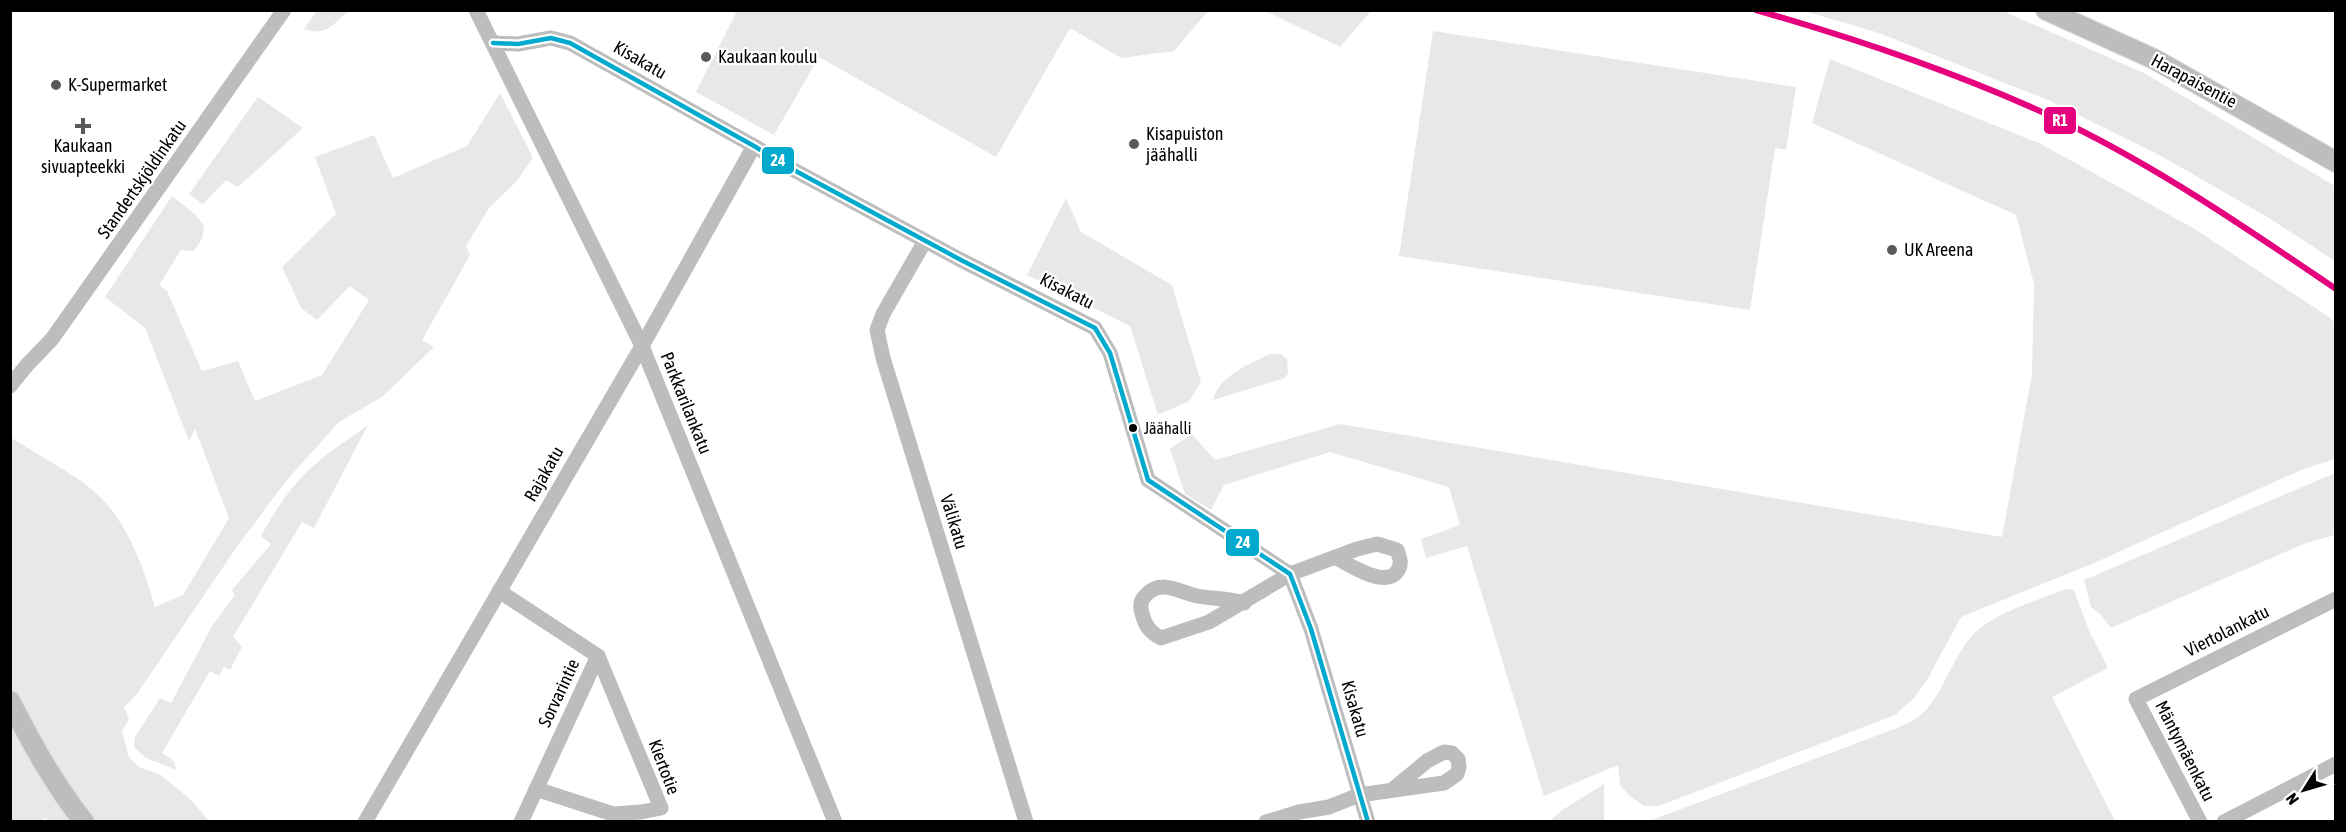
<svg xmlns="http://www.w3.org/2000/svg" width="2346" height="832" font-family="'Asap Condensed',sans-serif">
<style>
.green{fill:#e8e8e8}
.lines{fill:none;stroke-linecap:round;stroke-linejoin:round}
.major-casing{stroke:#dbdbdb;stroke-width:22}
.minor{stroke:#bdbdbd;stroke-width:15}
.major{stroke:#bdbdbd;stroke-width:20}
.bus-1-casing{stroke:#fff;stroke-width:9}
.bus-1{stroke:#00a9ce;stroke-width:4.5}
.rail-1-casing{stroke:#fff;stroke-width:10}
.rail-1{stroke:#e5007d;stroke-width:6}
.poi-dot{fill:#595959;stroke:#fff;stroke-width:2}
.bus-dot{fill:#000;stroke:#fff;stroke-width:2}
.labels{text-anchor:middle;stroke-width:4.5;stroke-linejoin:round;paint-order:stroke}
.bus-label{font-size:16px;fill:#000;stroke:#fff;text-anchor:start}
.poi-label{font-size:18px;fill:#000;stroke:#fff;text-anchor:start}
.street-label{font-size:18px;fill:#000;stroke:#fff}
.line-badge{stroke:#fff;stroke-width:2}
.badge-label{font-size:16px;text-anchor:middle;font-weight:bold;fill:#fff}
</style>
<rect width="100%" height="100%" fill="#fff"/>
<g class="green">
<path d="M317,11V10L348,11C334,24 325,37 304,29Z"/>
<polygon points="737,11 737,10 1208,11 1174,51 1121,58 1070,28 996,157 819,57 774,135 696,92"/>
<polygon points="1266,11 1371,11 1340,47"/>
<polygon points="1804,11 2003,11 2144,73 2335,186 2335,261 2269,218 2163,157 2050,101 1879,33"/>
<polygon points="1433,31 1796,87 1786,150 1775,148 1750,310 1399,256"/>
<polygon points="1830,59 2041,144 2193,228 2329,317 2336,323 2335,459 2301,470 2094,563 1961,617 1927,680 1914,698 1895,715 1659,806 1644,806 1629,795 1620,785 1618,765 1544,796 1467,546 1426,558 1421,539 1460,525 1449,487 1330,452 1224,485 1211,510 1185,494 1170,449 1192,434 1215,460 1340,424 2002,537 2032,374 2034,284 2016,215 1812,123"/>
<path d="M500,93L533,158L516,182L489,208L466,246L470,255L422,340L434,347L382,397L339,422L286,481L236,548L137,694L124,707L129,719L122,732L129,757L139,767L161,775L191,800L209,821L54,822L44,818L41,821H11L10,437C35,453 62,467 85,484C124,512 142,562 155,607L183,595L229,518L195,429L189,441L145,328L105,297L172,196L196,215L204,226L202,239L194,251L181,250L159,285L167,291L202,371L238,361L255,401L322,375L369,300L350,286L317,320L301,308L282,267L336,214L315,157L374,135L393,178L467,146Z"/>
<polygon points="258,97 303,128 238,187 226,180 203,204 189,194"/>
<polygon points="1066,198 1081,232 1172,285 1201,382 1189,401 1158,415 1130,326 1027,275"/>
<path d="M1271,354H1281L1287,359L1288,373L1285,378L1213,400C1217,377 1252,362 1271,354Z"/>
<path d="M368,425L314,528L302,522L233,637L242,647L230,670L224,667L219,676L210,671L162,753L173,760L177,770L146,758L134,747L135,737L160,698L171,703L212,626L235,595L232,590L271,544L261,536C274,512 291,486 311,468C328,452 349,439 368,425Z"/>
<polygon points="2335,473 2335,535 2306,543 2111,628 2102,616 2091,607 2084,580"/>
<path d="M2066,589L2074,590L2089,631L2108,668L2052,697L2115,821H1649L1889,731C1899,727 1910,723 1918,717C1943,699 1951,656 1975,633C1995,612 2039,600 2066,589Z"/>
<polygon points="1604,784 1604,821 1549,821 1564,809"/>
</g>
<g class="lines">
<defs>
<g id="major">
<polyline points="2046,10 2154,59 2336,162"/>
<path d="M10,701C32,744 54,784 84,822"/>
</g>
</defs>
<use href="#major" class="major-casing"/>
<g class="minor">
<polyline points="476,10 642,346 835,822"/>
<polyline points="493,43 518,44 551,38 570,43 754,146 792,169 961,260 1095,328 1110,353 1148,480 1290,574 1311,629 1368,822"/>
<polyline points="925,241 883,314 877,330 883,358 1026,822"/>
<polyline points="10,386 27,365 52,339 284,10"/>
<polyline points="499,591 598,656 521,822"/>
<path d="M1244,603C1228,598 1213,599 1197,596C1179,592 1160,578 1145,596C1140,601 1140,607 1142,613C1145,626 1150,632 1161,638L1209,622L1290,574L1357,549L1377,544L1397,550C1400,558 1403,565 1396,573C1383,587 1349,565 1335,557"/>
<polyline points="536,789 613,814 641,812 661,808 598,656"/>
<polyline points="365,822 642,346 754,146"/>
<polyline points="1266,822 1299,812 1329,807 1359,795 1444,783 1457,774 1459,767 1458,759 1452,753 1444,752 1427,761 1392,790"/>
<polyline points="2200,822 2136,699 2336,599"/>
<polyline points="2224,822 2336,764"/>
</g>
<use href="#major" class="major"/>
<defs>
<polyline id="bus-1" points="493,43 518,44 551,38 570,43 754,146 792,169 961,260 1095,328 1110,353 1148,480 1290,574 1311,629 1368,822"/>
</defs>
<use href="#bus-1" class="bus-1-casing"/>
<use href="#bus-1" class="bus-1"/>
<defs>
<path id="rail-1" d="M1756,10C1863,41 1967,76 2068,124C2162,170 2249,230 2336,289"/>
</defs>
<use href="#rail-1" class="rail-1-casing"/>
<use href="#rail-1" class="rail-1"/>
</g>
<g class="poi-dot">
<circle cx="706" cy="57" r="6"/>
<circle cx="56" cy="85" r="6"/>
<path d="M80 117h6v6h6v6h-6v6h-6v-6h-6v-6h6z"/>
<circle cx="1134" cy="144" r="6"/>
<circle cx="1892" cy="250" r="6"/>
</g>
<circle class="bus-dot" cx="1133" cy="428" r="5"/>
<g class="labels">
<g class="bus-label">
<text x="1144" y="434">Jäähalli</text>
</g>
<g class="poi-label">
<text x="718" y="63">Kaukaan koulu</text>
<text x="68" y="91">K-Supermarket</text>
<text x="1146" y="140">Kisapuiston<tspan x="1146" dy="21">jäähalli</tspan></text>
<text x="83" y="152" text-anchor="middle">Kaukaan<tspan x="83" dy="21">sivuapteekki</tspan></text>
<text x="1904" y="256">UK Areena</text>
</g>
<g class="street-label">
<text transform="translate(640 60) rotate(30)" y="6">Kisakatu</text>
<text transform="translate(2194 81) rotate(28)" y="6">Harapaisentie</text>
<text transform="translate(142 179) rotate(-55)" y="6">Standertskjöldinkatu</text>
<text transform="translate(1067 291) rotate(27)" y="6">Kisakatu</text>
<text transform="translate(686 403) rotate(68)" y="6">Parkkarilankatu</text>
<text transform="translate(544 474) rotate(-60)" y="6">Rajakatu</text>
<text transform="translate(954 522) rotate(73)" y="6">Välikatu</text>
<text transform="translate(2227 631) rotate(-27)" y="6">Viertolankatu</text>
<text transform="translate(559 693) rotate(-65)" y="6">Sorvarintie</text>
<text transform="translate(1355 709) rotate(74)" y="6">Kisakatu</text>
<text transform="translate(2185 751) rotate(63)" y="6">Mäntymäenkatu</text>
<text transform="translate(664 767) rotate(69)" y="6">Kiertotie</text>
</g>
</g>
<g class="line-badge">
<rect x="2043" y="106" width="34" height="29" rx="6" fill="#e5007d"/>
<rect x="761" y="146" width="34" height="29" rx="6" fill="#00a9ce"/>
<rect x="1225" y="528" width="35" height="29" rx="6" fill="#00a9ce"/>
</g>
<g class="badge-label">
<text x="2060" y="126">R1</text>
<text x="778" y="166">24</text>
<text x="1243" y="548">24</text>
</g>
<rect width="2346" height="832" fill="none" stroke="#000000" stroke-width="24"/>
<g transform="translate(2304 790) rotate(233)" stroke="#ffffff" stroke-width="4.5" paint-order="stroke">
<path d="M0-4.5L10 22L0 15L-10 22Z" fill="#000000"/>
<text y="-9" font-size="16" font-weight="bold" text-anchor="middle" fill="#000000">N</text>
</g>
</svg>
